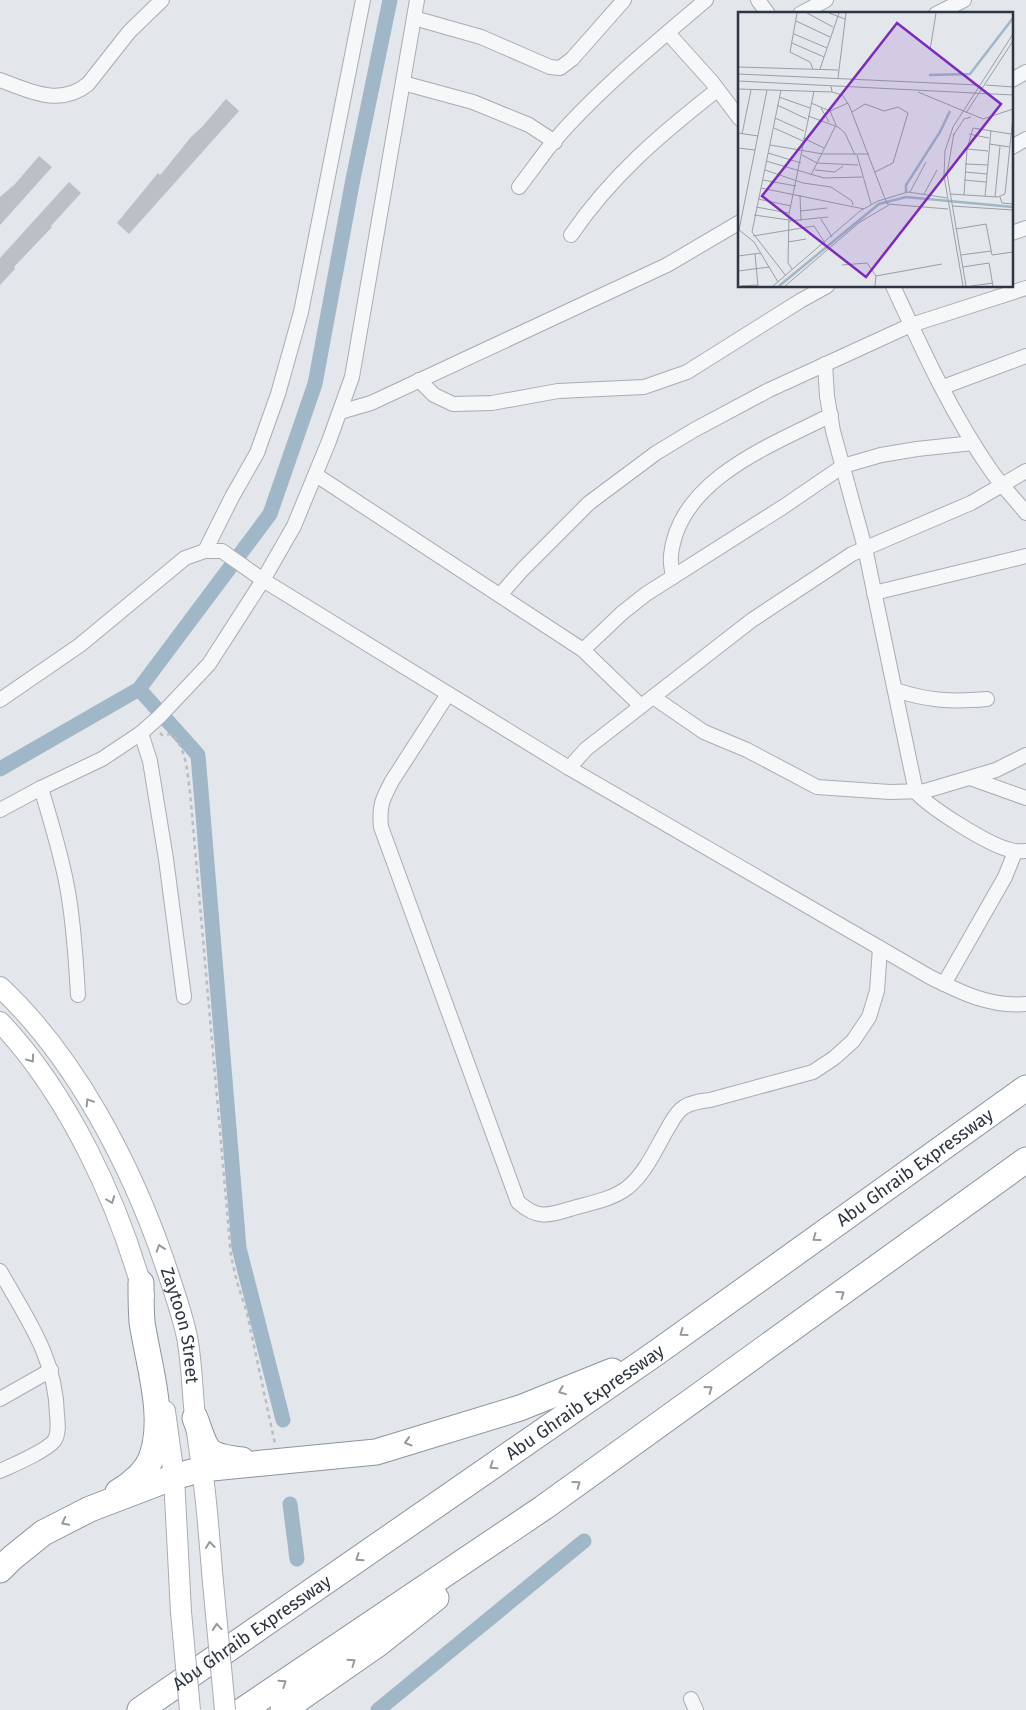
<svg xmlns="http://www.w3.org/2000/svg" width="1026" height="1710" font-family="'Fira Sans',sans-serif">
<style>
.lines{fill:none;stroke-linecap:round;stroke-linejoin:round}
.canal{stroke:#a0b7c7;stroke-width:15}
.building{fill:#bac0c6}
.minor-casing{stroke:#a8adb4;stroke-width:16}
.secondary-casing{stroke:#a8adb4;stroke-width:22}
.motorway-casing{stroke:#8b959f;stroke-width:27}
.path{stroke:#b9bdc1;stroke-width:2.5;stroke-dasharray:4 4;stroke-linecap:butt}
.minor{stroke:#f5f7f8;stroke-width:14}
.secondary{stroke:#fff;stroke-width:20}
.motorway{stroke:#fff;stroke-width:25}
.secondary-bridge-casing{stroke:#a8adb4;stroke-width:22;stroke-linecap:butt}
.secondary-bridge{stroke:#fff;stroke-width:20}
.oneway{stroke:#969aa0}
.labels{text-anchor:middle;stroke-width:4.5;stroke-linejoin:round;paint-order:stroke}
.street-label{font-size:18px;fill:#2c3541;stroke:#f2f5f7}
.inset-river{fill:none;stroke:#a0b7c7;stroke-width:2.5}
.inset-road{fill:none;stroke:#9a9fa6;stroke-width:1}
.view{fill:#7b2cbf;fill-opacity:0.15;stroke:#7b2cbf;stroke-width:2.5}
.inset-edge{fill:none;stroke:#2c3541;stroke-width:2.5}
</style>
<rect width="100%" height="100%" fill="#e3e6ea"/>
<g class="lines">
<g class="canal">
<polyline points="139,689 198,755 239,1248 283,1420"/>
<polyline points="0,769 139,689 270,514 315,384 353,179 390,0"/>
<polyline points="290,1504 297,1559"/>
<polyline points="378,1710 584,1541"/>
</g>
</g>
<g class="building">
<polygon points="226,99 239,111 129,234 117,223 158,173 160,175 166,168 191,137 202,127"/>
<polygon points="39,156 52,167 0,225 0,197 15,184"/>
<polygon points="69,182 81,193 51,226 52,227 14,267 15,269 0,285 0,258"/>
</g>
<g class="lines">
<defs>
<g id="minor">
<polyline points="758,0 768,14"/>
<polyline points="800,14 826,0"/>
<polyline points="936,14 964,0"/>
<polyline points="414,18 481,37 550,67 560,68 572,59 624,0"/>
<polyline points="668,33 712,82 740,119"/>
<path d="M0,80C30,91 60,107 88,84L129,32L162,0"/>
<polyline points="1012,80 1026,72"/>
<polyline points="403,83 473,102 529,125 555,142"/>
<polyline points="1012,147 1026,139"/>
<path d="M519,187C529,174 539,160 549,147C593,94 653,45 706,0"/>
<polyline points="1012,233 1026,228"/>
<path d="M571,235C612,175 661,134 717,90"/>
<path d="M893,286C922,349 952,415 992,472C1002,486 1015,499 1026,513"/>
<path d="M825,364L827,396L833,431L865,548L916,792C930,808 986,843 1007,849C1013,851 1019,852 1026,851"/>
<polyline points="419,380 434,395 453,404 492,403 558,391 644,387 687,372 800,301 827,286"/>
<polyline points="943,387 1026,356"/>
<polyline points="340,412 371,403 667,265 740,222"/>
<polyline points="316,475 583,650 641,706"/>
<polyline points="205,551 232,497 257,453 278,394 301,312 363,0"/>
<path d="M673,577C672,570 670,562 671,555C679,479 772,445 831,415"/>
<polyline points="874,593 1026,556"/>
<polyline points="500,595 522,570 589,503 656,453 694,430 769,390 911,325 1026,288"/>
<polyline points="583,650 622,613 646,594 783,507 843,466 881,455 917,449 973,443"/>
<path d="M895,690C929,701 952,702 987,699"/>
<path d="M448,694L392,781C382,800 379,806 381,827L518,1202C537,1219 547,1216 570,1209C590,1203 611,1200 627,1188C646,1173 656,1148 668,1128C672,1121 677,1111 684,1107C692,1102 701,1101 710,1100L813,1072L834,1058L853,1041L869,1017L877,991L880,948"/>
<polyline points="653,697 704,732 747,750 817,787 890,792 925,791 996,770 1026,755"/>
<path d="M0,700L80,645L185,558L205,551H222L263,580L569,768L930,977C962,993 990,1007 1026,1004"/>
<polyline points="141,733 150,761 166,859 184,997"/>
<polyline points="569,768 586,749 752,620 852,554 971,503 1026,471"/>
<polyline points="970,778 1026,798"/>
<path d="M41,788C51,822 62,856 68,892C74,926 76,960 78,995"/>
<polyline points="0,810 41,788 102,759 141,733 159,717 209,664 263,580 294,526 329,441 352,377 417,0"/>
<polyline points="944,984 1005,877 1015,852"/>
<path d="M0,1271C27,1319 56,1358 57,1415C58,1424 59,1434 54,1441C46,1451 13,1465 0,1471"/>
<polyline points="0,1399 51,1370"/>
<polyline points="691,1699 696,1710"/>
</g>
<g id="secondary">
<path id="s1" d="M0,987C76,1058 132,1167 165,1264C173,1288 182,1313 187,1337C192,1363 192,1390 195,1416C197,1434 200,1451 202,1469C208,1510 210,1552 214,1593"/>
<path d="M0,1022C68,1094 118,1201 144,1296"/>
<polyline points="165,1411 174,1477 181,1612"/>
</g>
<g id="motorway">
<path d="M195,1418C208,1452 203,1455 242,1460"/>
<path d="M118,1492C132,1484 147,1471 152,1456C166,1416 148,1363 142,1322C141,1309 141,1296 141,1283"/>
<polyline points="0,1570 12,1558 43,1533 90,1509 174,1477 202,1469 376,1452 520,1408 612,1371"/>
<path id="s2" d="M140,1710L656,1353L1026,1088"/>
<polyline points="243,1710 543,1508 1026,1160"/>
<polyline points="283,1710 378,1644 436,1598"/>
</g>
</defs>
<use href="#minor" class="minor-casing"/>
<use href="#secondary" class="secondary-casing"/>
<use href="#motorway" class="motorway-casing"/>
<path class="path" d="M160,733L162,735L172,734C187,751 187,771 190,792L231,1256L237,1282L247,1313L275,1444"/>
<use href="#minor" class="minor"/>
<use href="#secondary" class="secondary"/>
<use href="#motorway" class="motorway"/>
<defs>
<g id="secondary-bridge">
<polyline points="214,1593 225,1710"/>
<polyline points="181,1612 190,1710"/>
</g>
</defs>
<use href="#secondary-bridge" class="secondary-bridge-casing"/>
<use href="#secondary-bridge" class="secondary-bridge"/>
</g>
<defs><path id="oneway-chevron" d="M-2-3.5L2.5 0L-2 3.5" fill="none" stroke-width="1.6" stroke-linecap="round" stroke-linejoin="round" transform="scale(1.25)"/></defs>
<g class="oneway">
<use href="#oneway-chevron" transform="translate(31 1059) rotate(54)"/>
<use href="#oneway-chevron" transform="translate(89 1102) rotate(-122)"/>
<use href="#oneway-chevron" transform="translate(111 1200) rotate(69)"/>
<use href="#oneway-chevron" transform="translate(816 1238) rotate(144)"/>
<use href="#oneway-chevron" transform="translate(160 1248) rotate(-109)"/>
<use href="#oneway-chevron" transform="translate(841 1294) rotate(-36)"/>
<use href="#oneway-chevron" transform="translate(683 1333) rotate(144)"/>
<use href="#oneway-chevron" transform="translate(709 1389) rotate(-36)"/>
<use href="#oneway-chevron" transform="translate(562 1391) rotate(158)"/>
<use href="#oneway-chevron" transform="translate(408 1442) rotate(163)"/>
<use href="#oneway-chevron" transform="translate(493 1466) rotate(145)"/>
<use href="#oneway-chevron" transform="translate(577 1484) rotate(-36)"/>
<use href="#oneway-chevron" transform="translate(65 1522) rotate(153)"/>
<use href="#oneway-chevron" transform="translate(210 1545) rotate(-96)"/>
<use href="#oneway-chevron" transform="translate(359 1558) rotate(145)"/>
<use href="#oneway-chevron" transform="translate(217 1627) rotate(-95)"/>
<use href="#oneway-chevron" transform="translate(352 1662) rotate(-35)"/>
<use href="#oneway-chevron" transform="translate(283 1683) rotate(-34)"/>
</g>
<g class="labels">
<g class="street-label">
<text dy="6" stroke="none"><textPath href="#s2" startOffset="946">Abu Ghraib Expressway</textPath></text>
<text dy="6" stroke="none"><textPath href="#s1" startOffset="389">Zaytoon Street</textPath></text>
<text dy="6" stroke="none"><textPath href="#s2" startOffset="541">Abu Ghraib Expressway</textPath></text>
<text dy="6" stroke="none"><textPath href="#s2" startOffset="136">Abu Ghraib Expressway</textPath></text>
</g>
</g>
<g transform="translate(738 12)">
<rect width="275" height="275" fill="#e3e6ea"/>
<path class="inset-river" d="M191,63L232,62L275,6M168,181V173L202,120L212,99M41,274L141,192L168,185L275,195"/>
<path class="inset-road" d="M59,1L52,40L72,50L75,57M69,1L95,15M91,1L107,7M58,9L92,25M56,22L89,36M54,31L86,45M192,38L198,1M0,55L100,58M82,57L101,1M0,62L240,73M100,66L108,1M0,69L275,83M248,73L275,75M93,74L94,80L104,83L111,93L149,192L210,197M0,77L94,80M43,78L14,220L48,264M180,80L245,107L275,97M41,85L72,96M73,91L92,99L98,113L73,163M39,93L69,107M83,96L91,110M92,99L110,91M114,100L127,92L146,99L160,95L170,101L155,151L137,160M228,101L275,29M70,104L100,115L107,121L117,143M37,106L66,119M36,116L65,129M0,121L20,124M216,121L209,162L228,274M4,122L13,78M231,122L251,126M215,124L226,107L233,105M65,126L86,136M251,132L272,135M32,133L85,142H131M0,136L17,138M229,137L250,139M30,141L63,151M64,143L79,151L120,153M119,143L133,192M28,149L86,166L124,165M227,152L250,153M27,158L65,171L93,175L114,189L115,193M77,158L97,160L105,154M227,160L249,162M25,168L58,174M226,168L248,170M23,176L126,197M172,180L188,150M186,182L199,158M212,182L260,185L267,182L275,105M62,183L63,209M226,183L229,137L235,116L273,122M247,185L253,118M257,185L262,134M262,185L264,191L275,192M20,187L53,194M214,194L275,198M18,195L51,201M62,199L89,196M16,203L51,208M83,207L94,225M51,209L90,205M0,217L16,230L40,270M218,217L248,212L254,243L275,240M1,218L29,78M15,224L76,214L87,231M50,230L68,227M17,242L20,274M223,243L253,239M0,244L23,241M104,253L129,251L138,264L137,274M225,255L251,251L255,274M54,257L50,251L51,202L76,79M0,259L31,255M138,264L204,252M3,274L20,273M35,274L122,199L140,189L170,180L209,186M47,274L122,210L151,193M225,274L206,164L207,139L215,115L275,22M233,274L255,271"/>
<path class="view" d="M159,11L263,92L128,265L24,184Z"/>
<rect width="275" height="275" class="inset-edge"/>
</g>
</svg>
